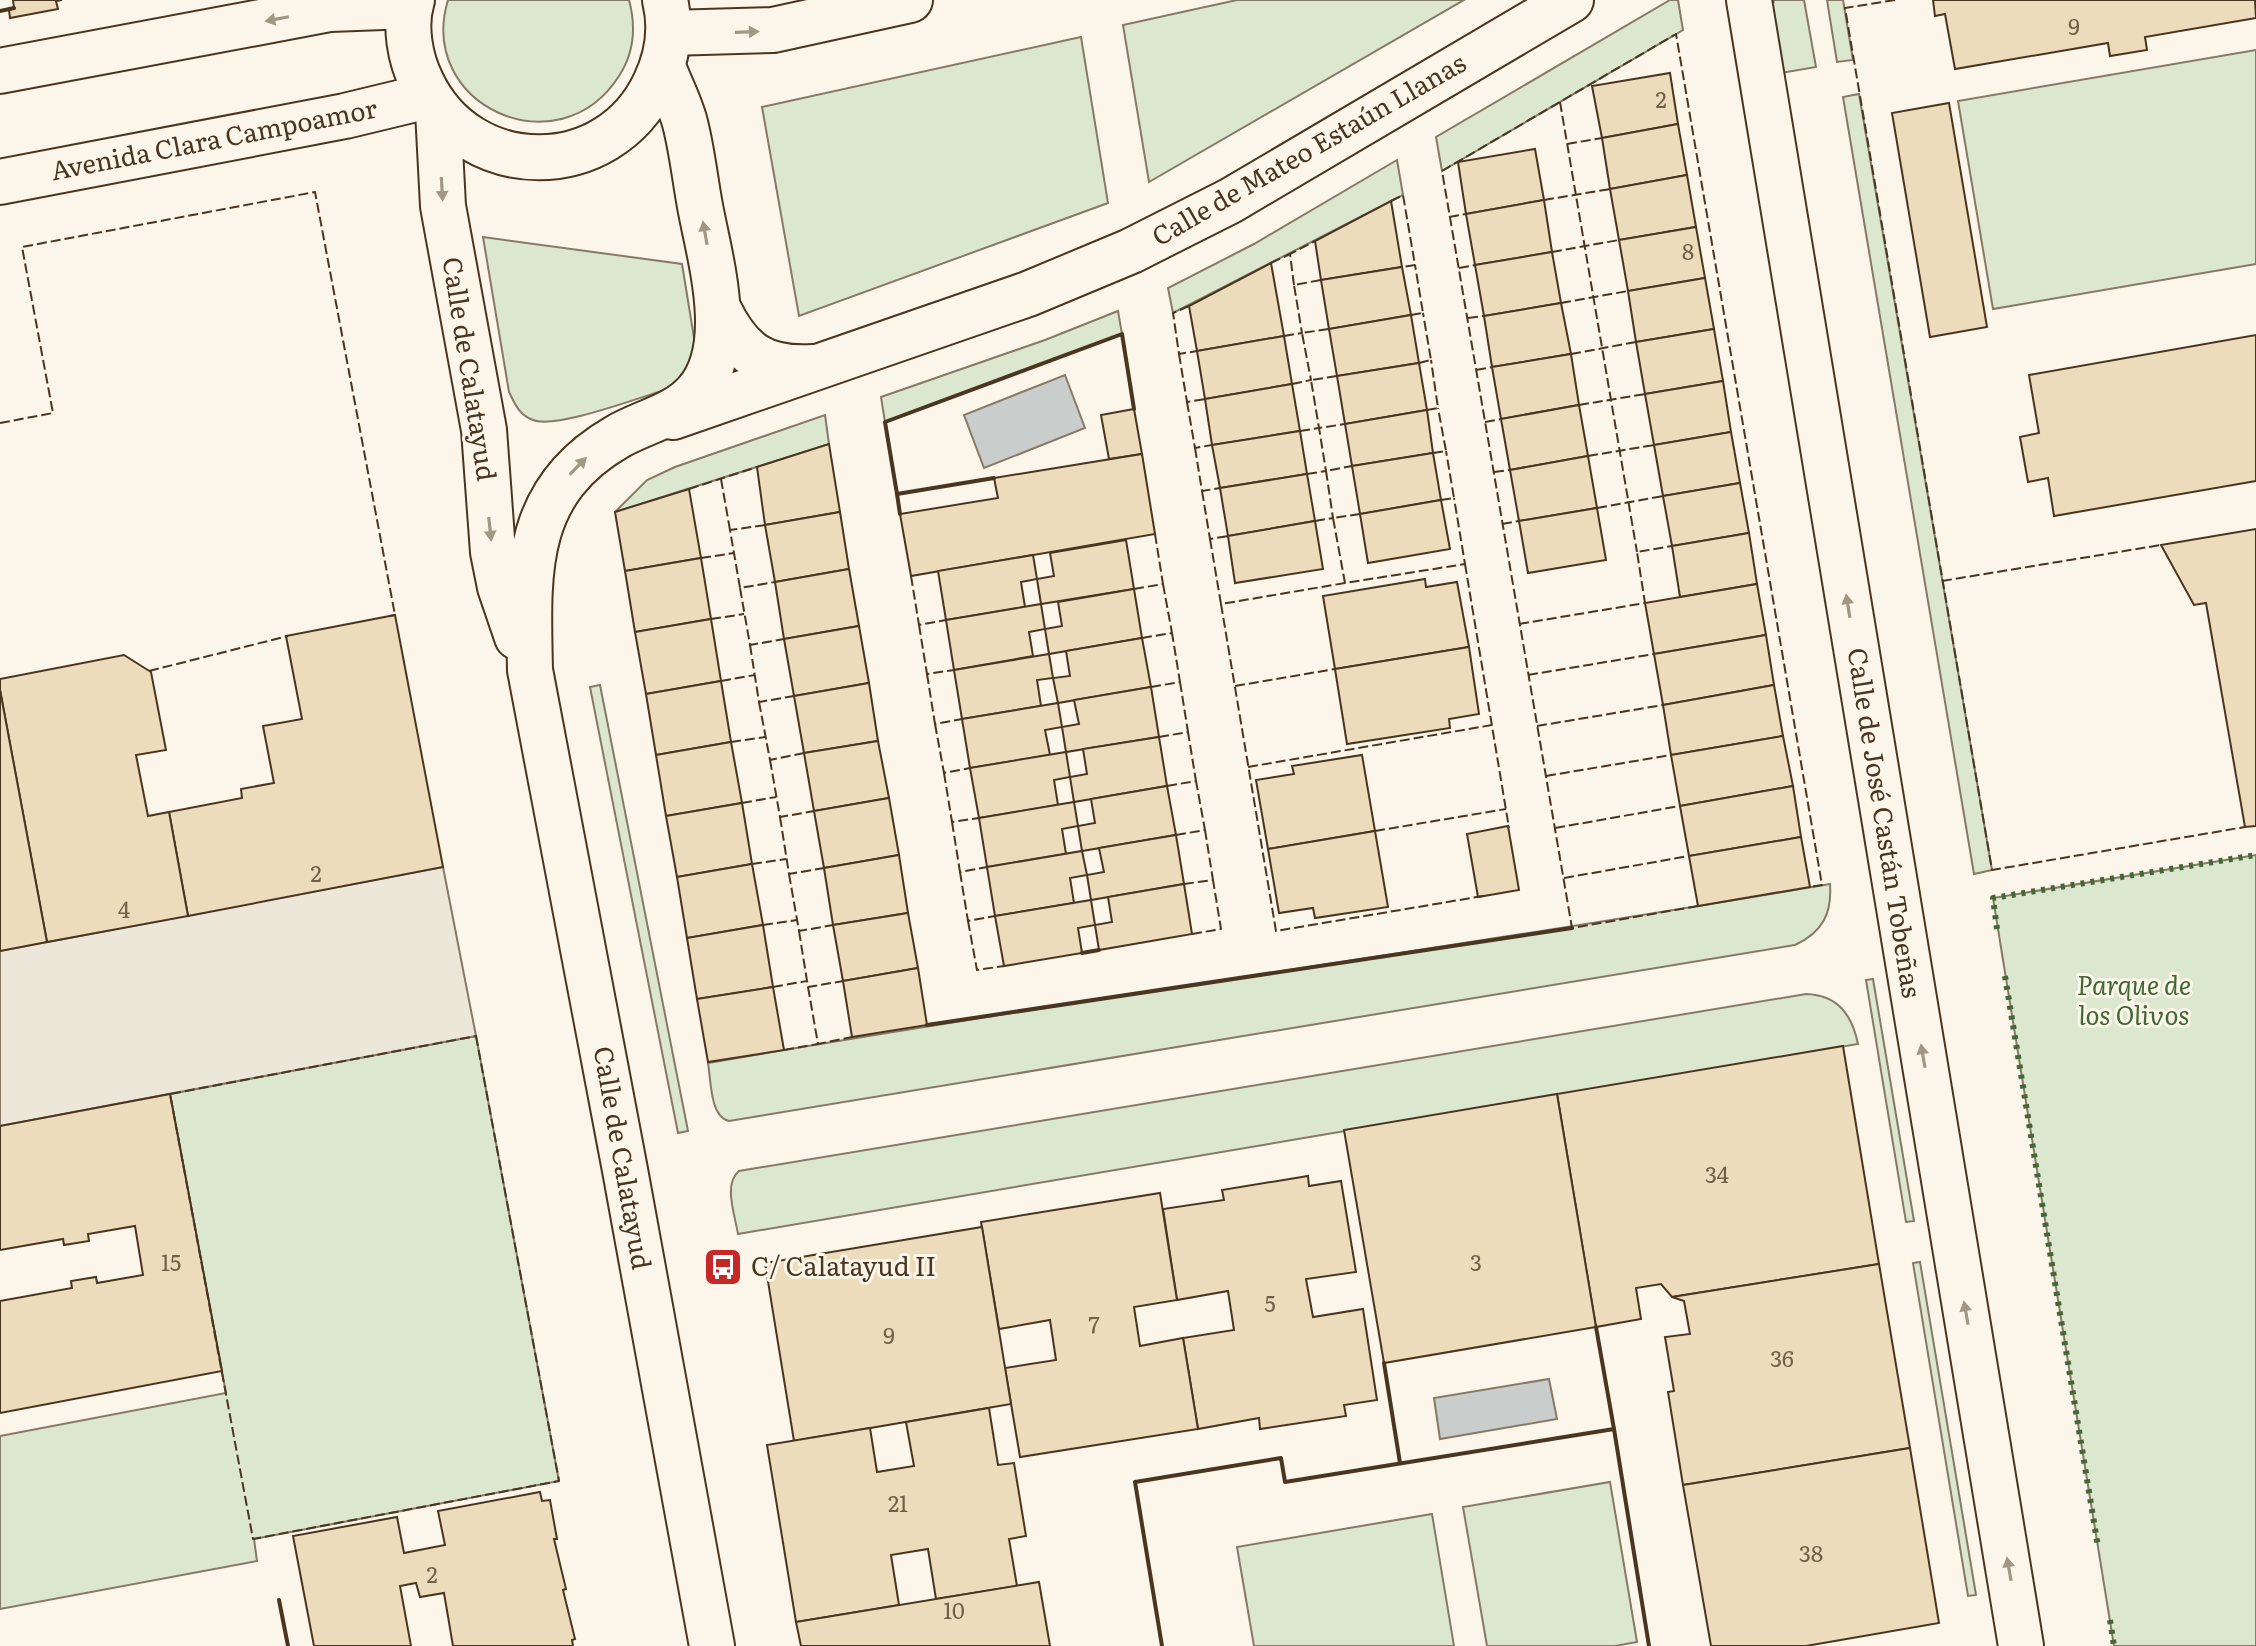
<svg xmlns="http://www.w3.org/2000/svg" width="2256" height="1646" font-family="Literata,serif">
<style>
.green{fill:#dce7d0;stroke:#887966;stroke-width:2}
.parking{fill:#ede7d9;stroke:#887966;stroke-width:2}
.water{fill:#c9cecd;stroke:#887966;stroke-width:2}
.building{fill:#ecdcbc;stroke:#4a3520;stroke-width:2}
.lines{fill:none;stroke-linecap:round;stroke-linejoin:round}
.street-casing{stroke:#4a3520;stroke-width:48}
.street{stroke:#fbf6e9;stroke-width:44}
.hedge{stroke:#436837;stroke-width:6;stroke-dasharray:4 6;stroke-linecap:butt}
.fence{stroke:#4a3520;stroke-width:2;stroke-dasharray:10 4;stroke-linecap:butt}
.wall{stroke:#4a3520;stroke-width:4}
.oneway{fill:#a29684}
.labels{text-anchor:middle;stroke-width:6;stroke-linejoin:round;paint-order:stroke}
.number-label{font-size:22px;fill:#725f47}
.street-label{font-size:26px;fill:#4a3520;stroke:#fbf6e9}
.park-label{font-size:26px;font-style:italic;fill:#436837;stroke:#fbf6e9}
.poi-label{font-size:26px;fill:#4a3520;stroke:#fbf6e9;text-anchor:start}
</style>
<rect width="100%" height="100%" fill="#fbf6e9"/>
<g class="green">
<path d="M448,0H629C636,26 634,53 619,76C559,170 416,106 448,0Z"/>
<polygon points="1237,0 1464,0 1149,182 1123,25"/>
<polygon points="1670,0 1678,0 1683,30 1442,171 1436,137"/>
<polygon points="1774,0 1804,0 1816,67 1775,74 1770,17"/>
<polygon points="1827,0 1843,0 1853,60 1837,62"/>
<polygon points="1081,37 1108,203 799,316 762,107"/>
<polygon points="2256,50 2256,264 1993,309 1958,101"/>
<polygon points="1859,94 1992,870 1974,874 1843,97"/>
<polygon points="1397,160 1403,195 1173,313 1168,288 1254,244"/>
<path d="M483,237L682,264L696,350C690,369 679,382 662,391C635,399 555,429 533,420C519,415 515,404 509,392Z"/>
<polygon points="1118,311 1122,334 885,422 881,397 1045,340"/>
<polygon points="825,415 829,444 615,512 647,480 675,467"/>
<polygon points="600,685 688,1131 678,1133 590,687"/>
<polygon points="2256,855 2256,1646 2114,1646 1993,898"/>
<path d="M1830,884C1832,913 1823,932 1795,945L729,1121C710,1117 711,1080 708,1063C1081,998 1456,948 1830,884Z"/>
<polygon points="1873,979 1914,1221 1906,1222 1866,980"/>
<path d="M1806,994C1838,995 1852,1015 1858,1044L738,1234C735,1215 723,1184 739,1171Z"/>
<polygon points="476,1036 559,1481 254,1539 257,1561 0,1609 0,1436 226,1393 170,1094"/>
<polygon points="1920,1262 1976,1595 1968,1596 1913,1263"/>
<polygon points="1610,1482 1637,1642 1615,1646 1487,1646 1463,1507"/>
<polygon points="1432,1514 1454,1646 1254,1646 1237,1547"/>
</g>
<polygon class="parking" points="443,867 476,1036 0,1126 0,951"/>
<g class="water">
<polygon points="1065,375 1085,428 984,468 964,415"/>
<polygon points="1549,1379 1557,1419 1440,1439 1434,1398"/>
</g>
<g class="building">
<polygon points="13,0 62,0 56,1 58,9 10,18 9,10 14,8"/>
<polygon points="1933,0 2255,0 2256,18 2145,37 2147,50 2110,56 2108,43 1955,69 1945,14 1935,16"/>
<polygon points="1670,73 1678,124 1602,138 1592,86"/>
<polygon points="1949,103 1987,327 1930,337 1892,113"/>
<polygon points="1678,124 1687,175 1610,189 1602,138"/>
<polygon points="1535,149 1544,200 1466,214 1458,162"/>
<polygon points="1687,175 1696,227 1619,240 1610,189"/>
<polygon points="1544,200 1552,252 1475,265 1466,214"/>
<polygon points="1391,201 1402,267 1321,280 1315,241"/>
<polygon points="1696,227 1705,278 1628,291 1619,240"/>
<polygon points="1552,252 1561,303 1484,316 1475,265"/>
<polygon points="1271,263 1284,336 1197,351 1189,306"/>
<polygon points="1402,267 1411,315 1329,329 1321,280"/>
<polygon points="1705,278 1714,329 1636,342 1628,291"/>
<polygon points="1561,303 1571,354 1492,367 1484,316"/>
<polygon points="1411,315 1419,363 1337,376 1329,329"/>
<polygon points="1714,329 1723,381 1645,394 1636,342"/>
<polygon points="2256,335 2256,481 2054,516 2048,478 2028,482 2020,437 2039,433 2029,375"/>
<polygon points="1284,336 1292,384 1205,399 1197,351"/>
<polygon points="1571,354 1579,405 1501,419 1492,367"/>
<polygon points="1419,363 1427,410 1345,424 1337,376"/>
<polygon points="1723,381 1731,432 1654,445 1645,394"/>
<polygon points="1292,384 1300,431 1212,445 1205,399"/>
<polygon points="1579,405 1588,456 1510,470 1501,419"/>
<polygon points="1134,409 1142,454 1109,459 1101,415"/>
<polygon points="1427,410 1433,453 1352,466 1345,424"/>
<polygon points="1300,431 1307,474 1220,488 1212,445"/>
<polygon points="1731,432 1740,483 1663,496 1654,445"/>
<polygon points="829,444 840,512 765,525 757,467"/>
<polygon points="1433,453 1441,500 1360,514 1352,466"/>
<polygon points="1142,454 1155,534 911,576 900,514 998,498 994,478"/>
<polygon points="1588,456 1597,508 1519,521 1510,470"/>
<polygon points="1307,474 1315,521 1228,536 1220,488"/>
<polygon points="1740,483 1749,533 1672,546 1663,496"/>
<polygon points="689,489 701,558 625,571 615,512"/>
<polygon points="1441,500 1450,549 1368,563 1360,514"/>
<polygon points="1597,508 1606,560 1528,573 1519,521"/>
<polygon points="840,512 849,569 775,582 765,525"/>
<polygon points="1315,521 1323,569 1235,583 1228,536"/>
<polygon points="2256,529 2256,826 2245,827 2206,603 2194,605 2161,545"/>
<polygon points="1749,533 1757,584 1680,597 1672,546"/>
<polygon points="1126,540 1134,589 1041,604 1037,579 1054,576 1050,553"/>
<polygon points="1033,555 1037,579 1021,582 1025,607 946,620 938,571"/>
<polygon points="701,558 711,619 635,632 625,571"/>
<polygon points="849,569 859,626 784,639 775,582"/>
<polygon points="1425,579 1426,587 1457,582 1469,647 1335,669 1323,596"/>
<polygon points="1757,584 1766,635 1654,654 1645,603"/>
<polygon points="1134,589 1142,638 1049,654 1045,629 1062,626 1058,602"/>
<polygon points="1041,604 1045,629 1029,632 1033,656 954,670 946,620"/>
<polygon points="395,615 443,867 188,916 169,812 242,798 241,789 274,783 263,726 302,719 286,636"/>
<polygon points="711,619 721,681 646,694 635,632"/>
<polygon points="859,626 869,683 794,696 784,639"/>
<polygon points="1766,635 1774,685 1663,705 1654,654"/>
<polygon points="1142,638 1151,687 1058,703 1053,678 1070,676 1066,651"/>
<polygon points="1469,647 1479,714 1449,719 1450,728 1347,744 1335,669"/>
<polygon points="1049,654 1053,678 1037,680 1041,706 962,719 954,670"/>
<polygon points="124,655 151,672 166,750 136,755 148,816 169,812 188,916 47,942 0,690 0,679"/>
<polygon points="721,681 731,742 656,755 646,694"/>
<polygon points="869,683 878,741 804,753 794,696"/>
<polygon points="1774,685 1783,736 1671,755 1663,705"/>
<polygon points="1151,687 1159,737 1066,752 1062,727 1079,724 1074,700"/>
<polygon points="0,690 47,942 0,951"/>
<polygon points="1058,703 1062,727 1045,730 1050,755 970,768 962,719"/>
<polygon points="1783,736 1793,786 1680,806 1671,755"/>
<polygon points="1159,737 1167,786 1074,802 1070,777 1087,774 1083,749"/>
<polygon points="878,741 889,798 814,811 804,753"/>
<polygon points="731,742 742,803 666,816 656,755"/>
<polygon points="1066,752 1070,777 1054,780 1058,805 979,818 970,768"/>
<polygon points="1362,755 1375,831 1268,849 1256,780 1294,774 1292,766"/>
<polygon points="1167,786 1176,835 1082,851 1078,826 1095,823 1091,799"/>
<polygon points="1793,786 1801,837 1689,856 1680,806"/>
<polygon points="889,798 899,855 824,868 814,811"/>
<polygon points="1074,802 1078,826 1062,829 1066,854 987,867 979,818"/>
<polygon points="742,803 752,864 677,877 666,816"/>
<polygon points="1508,826 1519,890 1478,897 1467,834"/>
<polygon points="1375,831 1388,907 1315,918 1313,908 1279,913 1268,849"/>
<polygon points="1176,835 1184,884 1091,900 1087,875 1104,872 1099,848"/>
<polygon points="1801,837 1810,887 1698,906 1689,856"/>
<polygon points="1082,851 1087,875 1070,878 1074,903 995,916 987,867"/>
<polygon points="899,855 908,913 833,925 824,868"/>
<polygon points="752,864 763,925 687,938 677,877"/>
<polygon points="1184,884 1192,934 1099,950 1095,925 1112,922 1108,897"/>
<polygon points="1091,900 1095,925 1078,928 1082,953 1004,966 995,916"/>
<polygon points="908,913 918,968 843,981 833,925"/>
<polygon points="763,925 773,987 697,999 687,938"/>
<polygon points="918,968 927,1025 852,1037 843,981"/>
<polygon points="773,987 784,1050 708,1062 697,999"/>
<polygon points="1843,1046 1879,1264 1672,1297 1661,1284 1636,1288 1641,1319 1596,1327 1557,1094"/>
<polygon points="170,1094 222,1371 0,1413 0,1301 72,1288 71,1281 96,1277 97,1283 143,1275 135,1226 88,1234 89,1241 64,1245 63,1239 0,1250 0,1126"/>
<polygon points="1557,1094 1596,1327 1384,1363 1344,1130"/>
<polygon points="1308,1176 1309,1186 1341,1181 1356,1272 1306,1279 1313,1317 1363,1309 1377,1400 1344,1405 1346,1416 1260,1429 1259,1418 1198,1429 1183,1338 1234,1330 1228,1291 1177,1300 1163,1209 1224,1200 1222,1190"/>
<polygon points="1160,1193 1177,1300 1134,1307 1140,1346 1183,1338 1198,1429 1020,1457 1005,1368 1056,1360 1050,1320 999,1329 981,1222"/>
<polygon points="982,1227 1011,1404 794,1441 765,1263"/>
<polygon points="1879,1264 1910,1448 1683,1485 1668,1392 1674,1391 1665,1337 1690,1334 1684,1301 1672,1297"/>
<polygon points="989,1408 998,1465 1014,1463 1026,1536 1009,1539 1017,1586 936,1599 928,1549 891,1555 899,1605 796,1622 767,1445 870,1428 877,1472 914,1466 906,1422"/>
<polygon points="1910,1448 1939,1623 1806,1646 1711,1646 1683,1485"/>
<polygon points="540,1492 542,1501 550,1500 557,1539 554,1539 566,1589 563,1590 575,1639 572,1640 573,1646 453,1646 444,1593 420,1597 416,1583 400,1586 411,1646 314,1646 293,1536 397,1517 404,1553 445,1545 438,1511"/>
<polygon points="1039,1582 1050,1646 801,1646 796,1622"/>
</g>
<g class="lines">
<defs>
<g id="street">
<path d="M412,0C404,26 410,59 422,83C469,182 609,182 655,83C668,56 672,29 665,0"/>
<polyline points="1749,0 2021,1646"/>
<polyline points="669,33 773,30 910,0"/>
<path d="M663,67C670,85 680,104 685,123C692,150 695,179 700,206C710,260 737,347 696,393C676,416 642,422 617,437C522,492 528,573 530,670L625,1170L712,1646"/>
<polyline points="0,71 330,9 410,6"/>
<polyline points="438,111 443,206 484,430 493,552 500,587 517,637"/>
<polyline points="0,182 345,116 428,96"/>
<path d="M719,310C740,353 763,370 813,367"/>
<polyline points="673,417 1028,294 1131,251 1230,201 1571,0"/>
</g>
</defs>
<use href="#street" class="street-casing"/>
<use href="#street" class="street"/>
<g class="hedge">
<polyline points="1997,929 1993,898 2256,855"/>
<polyline points="2005,976 2098,1547"/>
<polyline points="2110,1620 2114,1646"/>
</g>
<g class="fence">
<polyline points="1895,0 1845,8 1992,870 2245,827"/>
<polyline points="1560,102 1637,552"/>
<polyline points="1567,144 1602,138"/>
<polyline points="1544,200 1610,189"/>
<polyline points="1391,201 1403,195 1415,265 1402,267"/>
<polyline points="1449,217 1466,214"/>
<polyline points="1552,252 1619,240"/>
<polyline points="1271,263 1290,254"/>
<polyline points="1459,268 1475,265"/>
<polyline points="1294,285 1290,254 1315,241"/>
<polyline points="1561,303 1628,291"/>
<polyline points="1189,306 1173,313 1179,354 1197,351"/>
<polyline points="1411,315 1423,313 1415,265"/>
<polyline points="1468,318 1484,316"/>
<polyline points="1284,336 1302,333 1294,285 1321,280"/>
<polyline points="1179,354 1187,402 1205,399"/>
<polyline points="1571,354 1636,342"/>
<polyline points="1419,363 1431,360 1423,313"/>
<polyline points="1476,370 1492,367"/>
<polyline points="1292,384 1311,380 1302,333 1329,329"/>
<polyline points="1187,402 1195,448 1212,445"/>
<polyline points="1579,405 1645,394"/>
<polyline points="1427,410 1438,408 1431,360"/>
<polyline points="1485,422 1501,419"/>
<polyline points="0,423 53,413 22,247 315,192 395,615 390,616"/>
<polyline points="1300,431 1319,428 1311,380 1337,376"/>
<polyline points="1195,448 1202,491 1220,488"/>
<polyline points="1433,453 1446,451 1438,408"/>
<polyline points="1588,456 1654,445"/>
<polyline points="1494,472 1510,470"/>
<polyline points="1307,474 1326,471 1319,428 1345,424"/>
<polyline points="721,479 730,530"/>
<polyline points="689,489 757,467"/>
<polyline points="1202,491 1210,539 1228,536"/>
<polyline points="1441,500 1454,498 1446,451"/>
<polyline points="1597,508 1663,496"/>
<polyline points="1360,514 1333,518 1345,583 1465,564 1454,498"/>
<polyline points="1315,521 1333,518 1326,471 1352,466"/>
<polyline points="1502,524 1519,521"/>
<polyline points="765,525 730,530 740,588 775,582"/>
<polyline points="1210,539 1221,604 1345,583"/>
<polyline points="701,558 734,553"/>
<polyline points="1465,564 1509,828"/>
<polyline points="911,576 919,625 946,620"/>
<polyline points="1942,581 2161,545"/>
<polyline points="740,588 750,645 784,639"/>
<polyline points="1134,589 1163,584 1155,534"/>
<polyline points="1221,604 1276,931 1483,896"/>
<polyline points="711,619 744,614"/>
<polyline points="1519,624 1645,603 1637,552 1672,546"/>
<polyline points="919,625 927,674 954,670"/>
<polyline points="1142,638 1172,633 1163,584"/>
<polyline points="750,645 759,702 794,696"/>
<polyline points="149,671 288,636"/>
<polyline points="927,674 935,724 962,719"/>
<polyline points="1528,675 1654,654"/>
<polyline points="721,681 755,675"/>
<polyline points="1235,686 1335,669"/>
<polyline points="1151,687 1180,682 1172,633"/>
<polyline points="759,702 770,760 804,753"/>
<polyline points="935,724 944,773 970,768"/>
<polyline points="1537,726 1663,705"/>
<polyline points="1159,737 1188,732 1180,682"/>
<polyline points="731,742 765,737"/>
<polyline points="770,760 780,817 814,811"/>
<polyline points="1248,767 1492,725"/>
<polyline points="944,773 952,822 979,818"/>
<polyline points="1546,776 1671,755"/>
<polyline points="1167,786 1196,781 1188,732"/>
<polyline points="742,803 776,797"/>
<polyline points="780,817 789,874 824,868"/>
<polyline points="952,822 960,872 987,867"/>
<polyline points="1555,828 1680,806"/>
<polyline points="1375,831 1506,809"/>
<polyline points="1176,835 1205,830 1196,781"/>
<polyline points="752,864 786,859"/>
<polyline points="960,872 968,921 995,916"/>
<polyline points="789,874 799,931 833,925"/>
<polyline points="1564,878 1689,856"/>
<polyline points="1184,884 1213,880 1205,830"/>
<polyline points="1698,906 1572,928 1442,171 1676,34 1822,885 1810,887"/>
<polyline points="968,921 977,970 1004,966"/>
<polyline points="763,925 797,920"/>
<polyline points="799,931 808,987 843,981"/>
<polyline points="1192,934 1221,929 1213,880"/>
<polyline points="773,987 807,981"/>
<polyline points="808,987 818,1044 852,1037"/>
<polygon points="476,1036 559,1481 253,1539 170,1094"/>
<polyline points="784,1050 818,1044"/>
</g>
<g class="wall">
<polyline points="0,11 14,8"/>
<polyline points="897,494 885,422 1122,334 1134,409"/>
<polyline points="900,514 897,494 994,478"/>
<polyline points="1082,953 1099,950"/>
<polyline points="927,1025 1572,928"/>
<polyline points="1596,1327 1614,1429"/>
<polyline points="1384,1363 1400,1463"/>
<polyline points="279,1600 288,1646"/>
<polyline points="1162,1646 1135,1482 1281,1458 1285,1482 1614,1429 1649,1646"/>
</g>
</g>
<defs><path id="oneway-solid" d="M-6-.8H1V-3.2L6.5 0L1 3.2V.8H-6Z" transform="scale(2)"/></defs>
<g class="oneway">
<use href="#oneway-solid" transform="translate(277 19) rotate(169)"/>
<use href="#oneway-solid" transform="translate(747 32) rotate(-2)"/>
<use href="#oneway-solid" transform="translate(442 189) rotate(87)"/>
<use href="#oneway-solid" transform="translate(705 233) rotate(-100)"/>
<use href="#oneway-solid" transform="translate(578 466) rotate(-46)"/>
<use href="#oneway-solid" transform="translate(490 529) rotate(84)"/>
<use href="#oneway-solid" transform="translate(1848 606) rotate(-99)"/>
<use href="#oneway-solid" transform="translate(1923 1056) rotate(-100)"/>
<use href="#oneway-solid" transform="translate(1966 1313) rotate(-100)"/>
<use href="#oneway-solid" transform="translate(2009 1569) rotate(-100)"/>
</g>
<defs>
<symbol id="bus-square" viewBox="-11 -11 22 22"><rect x="-9" y="-9" width="18" height="18" rx="4" fill="#c62828" stroke="#fbf6e9"/><path d="M-5-6H5V4H4V6H2V4H-2V6H-4V4H-5ZM-3.5-4V0h7V-4ZM-3.5 1.2v1.5H-2V1.2ZM2 1.2v1.5H3.5V1.2Z" fill="#fff"/></symbol>
</defs>
<g fill-rule="evenodd">
<use href="#bus-square" x="701" y="1245" width="44" height="44"/>
</g>
<g class="labels">
<g class="number-label">
<text x="2074" y="35">9</text>
<text x="1661" y="108">2</text>
<text x="1688" y="260">8</text>
<text x="316" y="882">2</text>
<text x="124" y="918">4</text>
<text x="1717" y="1183">34</text>
<text x="171" y="1271">15</text>
<text x="1476" y="1271">3</text>
<text x="1270" y="1312">5</text>
<text x="1094" y="1333">7</text>
<text x="889" y="1344">9</text>
<text x="1782" y="1367">36</text>
<text x="898" y="1512">21</text>
<text x="1811" y="1562">38</text>
<text x="432" y="1583">2</text>
<text x="954" y="1619">10</text>
</g>
<g class="street-label">
<text transform="translate(214 140) rotate(-11)" y="9">Avenida Clara Campoamor</text>
<text transform="translate(1309 150) rotate(-30)" y="9">Calle de Mateo Estaún Llanas</text>
<text transform="translate(469 369) rotate(81)" y="9">Calle de Calatayud</text>
<text transform="translate(1884 823) rotate(81)" y="9">Calle de José Castán Tobeñas</text>
<text transform="translate(622 1158) rotate(80)" y="9">Calle de Calatayud</text>
</g>
<g class="park-label">
<text x="2134" y="995">Parque de<tspan x="2134" dy="30">los Olivos</tspan></text>
</g>
<g class="poi-label">
<text x="751" y="1276">C/ Calatayud II</text>
</g>
</g>
</svg>
